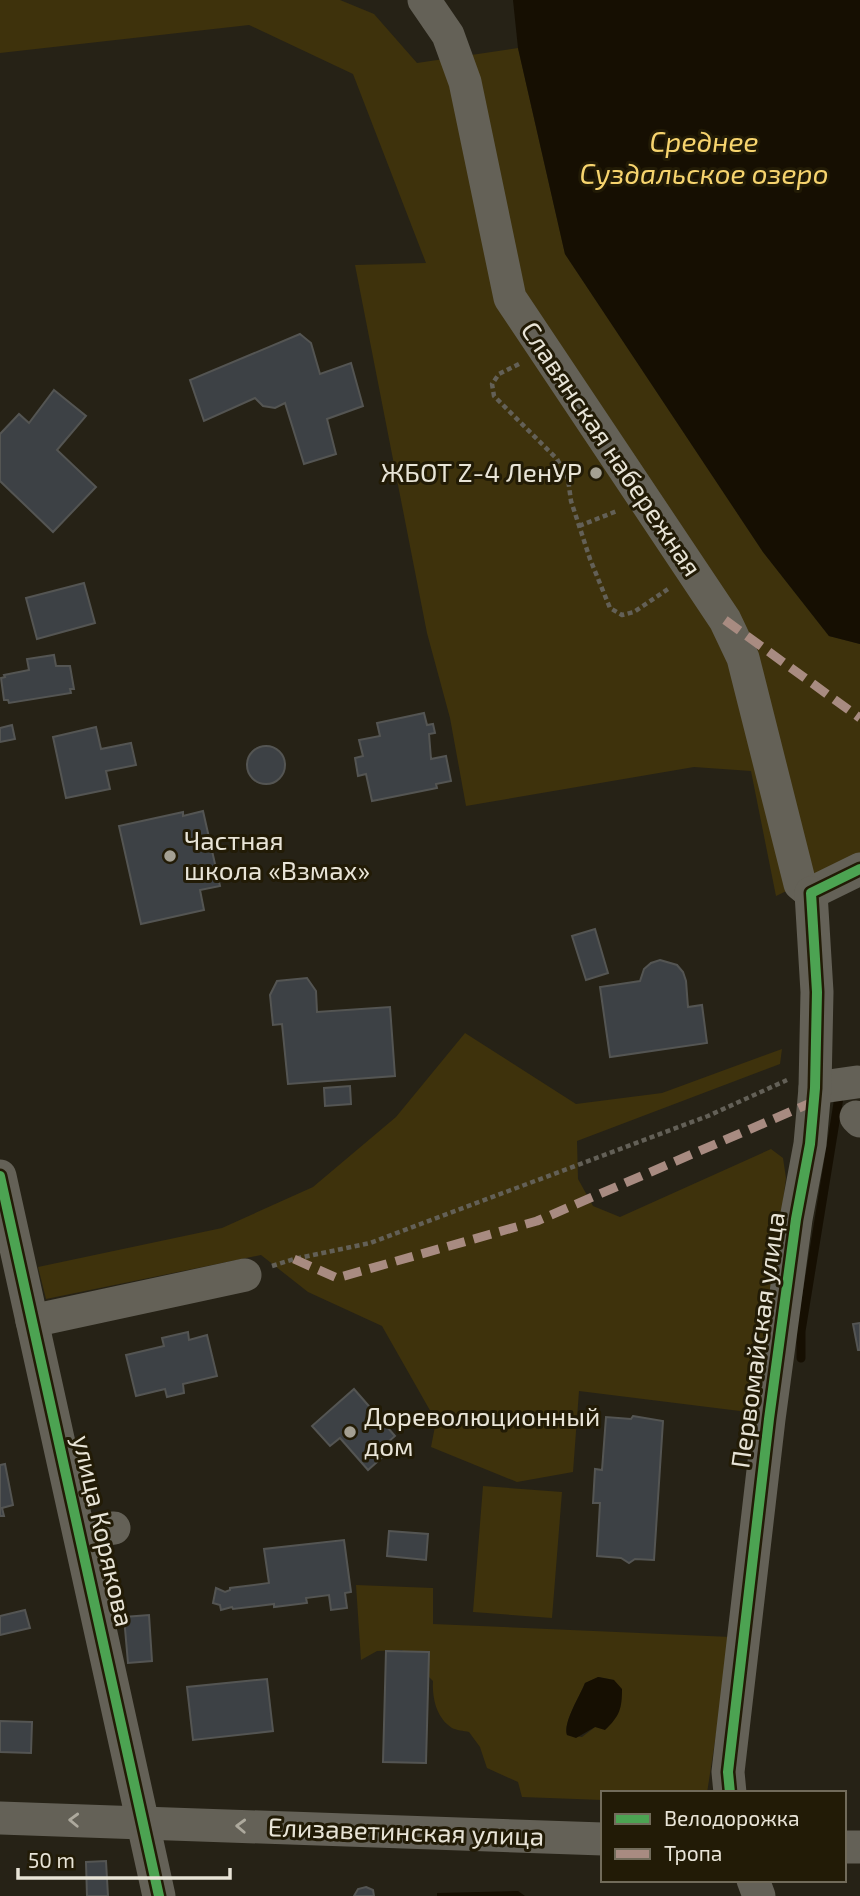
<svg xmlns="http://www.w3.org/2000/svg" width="860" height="1896" font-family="'Exo 2',sans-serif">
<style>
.green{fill:#3e320c;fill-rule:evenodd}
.water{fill:#160f02}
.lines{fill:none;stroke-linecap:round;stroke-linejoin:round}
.stream{stroke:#160f02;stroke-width:9}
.building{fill:#3d4145;stroke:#545553;stroke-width:2}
.path{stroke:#636057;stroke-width:4.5;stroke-dasharray:5 3.5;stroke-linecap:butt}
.minor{stroke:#646157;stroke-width:33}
.quiet{stroke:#a88b81;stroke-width:9;stroke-dasharray:18 9;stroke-linecap:butt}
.cycleway-casing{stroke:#221b06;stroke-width:15}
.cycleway{stroke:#4ca352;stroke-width:10}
.oneway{stroke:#ada99d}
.poi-dot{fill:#a4a093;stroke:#221b06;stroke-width:2.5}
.labels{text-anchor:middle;stroke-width:6;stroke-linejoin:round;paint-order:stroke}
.street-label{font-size:26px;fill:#e8e4d7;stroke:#221b06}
.poi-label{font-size:26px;fill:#e8e4d7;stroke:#221b06;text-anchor:start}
.water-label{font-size:28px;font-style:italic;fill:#f7d46e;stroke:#221b06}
</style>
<rect width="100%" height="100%" fill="#262216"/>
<g class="green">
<polygon points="0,0 340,0 374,14 417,63 518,48 565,254 763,552 829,636 860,644 860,856 776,896 751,771 694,767 466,806 450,718 427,633 355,265 426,263 353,74 249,25 0,53"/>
<polygon points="465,1033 576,1104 662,1093 782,1049 780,1064 577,1141 578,1179 593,1206 620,1217 771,1149 783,1158 786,1178 756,1413 579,1391 573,1472 517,1482 431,1447 436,1421 382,1326 308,1292 261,1255 46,1299 38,1267 222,1228 313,1187 396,1117"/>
<polygon points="483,1486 562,1492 552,1618 473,1612"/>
<path d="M356,1585L433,1588V1624L731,1637L707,1793H603V1800L522,1797L518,1782L487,1768L480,1747L469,1732C464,1731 456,1730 452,1728C436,1718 432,1697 433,1681L402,1650L377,1651L361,1660ZM599,1677L614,1680L595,1727L582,1737L567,1735C563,1722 580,1696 585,1683Z"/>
</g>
<g class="water">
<polygon points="513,0 860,0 860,644 829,636 763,552 565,254 518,48"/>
<path d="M598,1677L614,1680L622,1689C622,1708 620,1716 605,1730L595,1727L576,1738L567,1735C563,1722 580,1696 585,1683Z"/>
<polygon points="518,1891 525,1896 437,1896 437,1893"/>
</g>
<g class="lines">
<polyline class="stream" points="801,1358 801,1331 840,1091"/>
</g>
<g class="building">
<polygon points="300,334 311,343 320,374 351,363 363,406 327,419 336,454 304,464 285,403 275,408 263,406 255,398 204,421 190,380"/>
<polygon points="54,390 86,416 57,450 96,487 53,532 0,481 0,434 19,414 29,423"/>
<polygon points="84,583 95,623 37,639 26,598"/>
<polygon points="54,655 56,666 70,666 74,689 70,689 71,693 9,703 8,700 4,700 1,678 5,677 4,675 29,670 27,659"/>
<polygon points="424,713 427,725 433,724 435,733 429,734 431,759 446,756 451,781 436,784 437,788 372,801 366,774 358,776 355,758 363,756 359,740 380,736 377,723"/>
<polygon points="12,725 15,739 0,742 0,728"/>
<polygon points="96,727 101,749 131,743 136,765 106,771 110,789 66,798 53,737"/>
<circle cx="266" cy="765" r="19"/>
<polygon points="203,811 220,886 200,890 204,910 141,924 119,826 183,812 183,816"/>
<polygon points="595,929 608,973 586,980 572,936"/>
<polygon points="660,960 677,965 683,972 686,981 688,1007 702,1005 707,1043 610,1057 600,987 640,981 644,969 651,963"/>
<polygon points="307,978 316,991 317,1012 390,1007 395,1076 288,1084 282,1024 273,1025 270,995 277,981"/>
<polygon points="350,1086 351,1104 325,1106 324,1088"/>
<polygon points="860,1323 860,1350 858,1350 853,1324"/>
<polygon points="188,1332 189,1340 207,1335 217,1376 183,1384 184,1393 167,1397 165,1389 136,1396 126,1355 164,1346 162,1338"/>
<polygon points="354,1389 395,1436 380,1449 385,1455 368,1470 340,1438 330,1446 312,1426"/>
<polygon points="633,1416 663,1421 654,1560 635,1559 629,1563 621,1558 597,1556 600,1503 593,1503 595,1469 602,1470 606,1417 631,1419"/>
<polygon points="5,1464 13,1505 2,1508 4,1516 0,1516 0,1465"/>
<polygon points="389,1531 428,1534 426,1560 387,1556"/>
<polygon points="344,1540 351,1592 345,1593 347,1608 331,1610 329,1595 306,1598 307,1603 274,1607 274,1604 233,1609 232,1607 221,1610 220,1605 213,1603 216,1588 225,1592 230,1590 230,1588 269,1583 264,1549"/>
<polygon points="25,1610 30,1628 0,1635 0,1616"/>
<polygon points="149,1615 152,1661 128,1663 124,1617"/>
<polygon points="386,1651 429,1652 426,1763 383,1762"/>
<polygon points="267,1679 273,1731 193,1740 187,1687"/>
<polygon points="0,1721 32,1722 31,1753 0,1752"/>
<polygon points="106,1861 108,1896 87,1896 86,1862"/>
<polygon points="366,1887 373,1890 374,1896 354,1896 358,1889"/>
</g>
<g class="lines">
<g class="path">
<polyline points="519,364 499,374 492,384 494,396 557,459 568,479 571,501 590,559 610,608 622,615 634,612 668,589"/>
<polyline points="579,526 617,511"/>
<polyline points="272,1266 294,1259 370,1243 708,1116 787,1080"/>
</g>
<g class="minor">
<polyline points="424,0 448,35 465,82 510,298 725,620 743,658 800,884 811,893"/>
<polyline points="811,893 860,869"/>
<polyline points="815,1088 857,1082"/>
<polyline points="856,1117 860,1121"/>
<polyline points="0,1176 159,1896"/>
<polyline points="32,1321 245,1275"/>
<polyline points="80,1532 114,1528"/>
<polyline points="730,1793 728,1772 769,1419 796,1219 810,1144 815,1088 817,992 811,893"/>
<polyline points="0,1818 603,1839"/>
<polyline points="844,1847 860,1847"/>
<polyline points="753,1880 759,1896"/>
</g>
<g class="quiet">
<polyline points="725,620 860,718"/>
<polyline points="294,1259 337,1278 537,1221 813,1102"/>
</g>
<defs>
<g id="cycleway">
<polyline points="0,1176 159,1896"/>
<polyline points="730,1793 728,1772 769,1419 796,1219 810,1144 815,1088 817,992 811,893 860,869"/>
</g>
</defs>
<use href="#cycleway" class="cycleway-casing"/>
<use href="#cycleway" class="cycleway"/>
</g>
<defs><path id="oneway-chevron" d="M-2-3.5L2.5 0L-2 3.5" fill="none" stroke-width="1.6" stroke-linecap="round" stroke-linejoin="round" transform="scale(1.75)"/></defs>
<g class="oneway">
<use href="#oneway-chevron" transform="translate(74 1820) rotate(-178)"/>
<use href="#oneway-chevron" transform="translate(241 1826) rotate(-178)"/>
</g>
<g class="poi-dot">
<circle cx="596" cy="473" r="7"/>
<circle cx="170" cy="856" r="7"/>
<circle cx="350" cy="1432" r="7"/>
</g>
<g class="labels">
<g class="street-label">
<text transform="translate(611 449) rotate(56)" y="9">Славянская набережная</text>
<text transform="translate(758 1340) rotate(-82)" y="9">Первомайская улица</text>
<text transform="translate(103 1531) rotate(77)" y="9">улица Корякова</text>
<text transform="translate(406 1832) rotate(2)" y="9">Елизаветинская улица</text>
</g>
<g class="poi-label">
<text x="582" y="482" text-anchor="end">ЖБОТ Z-4 ЛенУР</text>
<text x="184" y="850">Частная<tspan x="184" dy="30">школа «Взмах»</tspan></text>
<text x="364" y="1426">Дореволюционный<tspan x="364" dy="30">дом</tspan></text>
</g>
<g class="water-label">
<text x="704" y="152">Среднее<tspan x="704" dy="32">Суздальское озеро</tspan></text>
</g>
</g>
<rect x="601" y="1791" width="245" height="91" fill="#221b06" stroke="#716b5a" stroke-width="2"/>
<rect x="615" y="1814" width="35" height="10" fill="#4ca352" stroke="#716b5a" stroke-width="2"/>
<text x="664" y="1826" font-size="21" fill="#e8e4d7">Велодорожка</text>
<rect x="615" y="1849" width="35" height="10" fill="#a88b81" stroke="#716b5a" stroke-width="2"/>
<text x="664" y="1861" font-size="21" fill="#e8e4d7">Тропа</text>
<path d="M18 1868v10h212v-10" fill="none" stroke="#e8e4d7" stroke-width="3.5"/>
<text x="28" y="1868" font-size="21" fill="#e8e4d7" stroke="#221b06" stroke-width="5" paint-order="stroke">50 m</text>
</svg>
